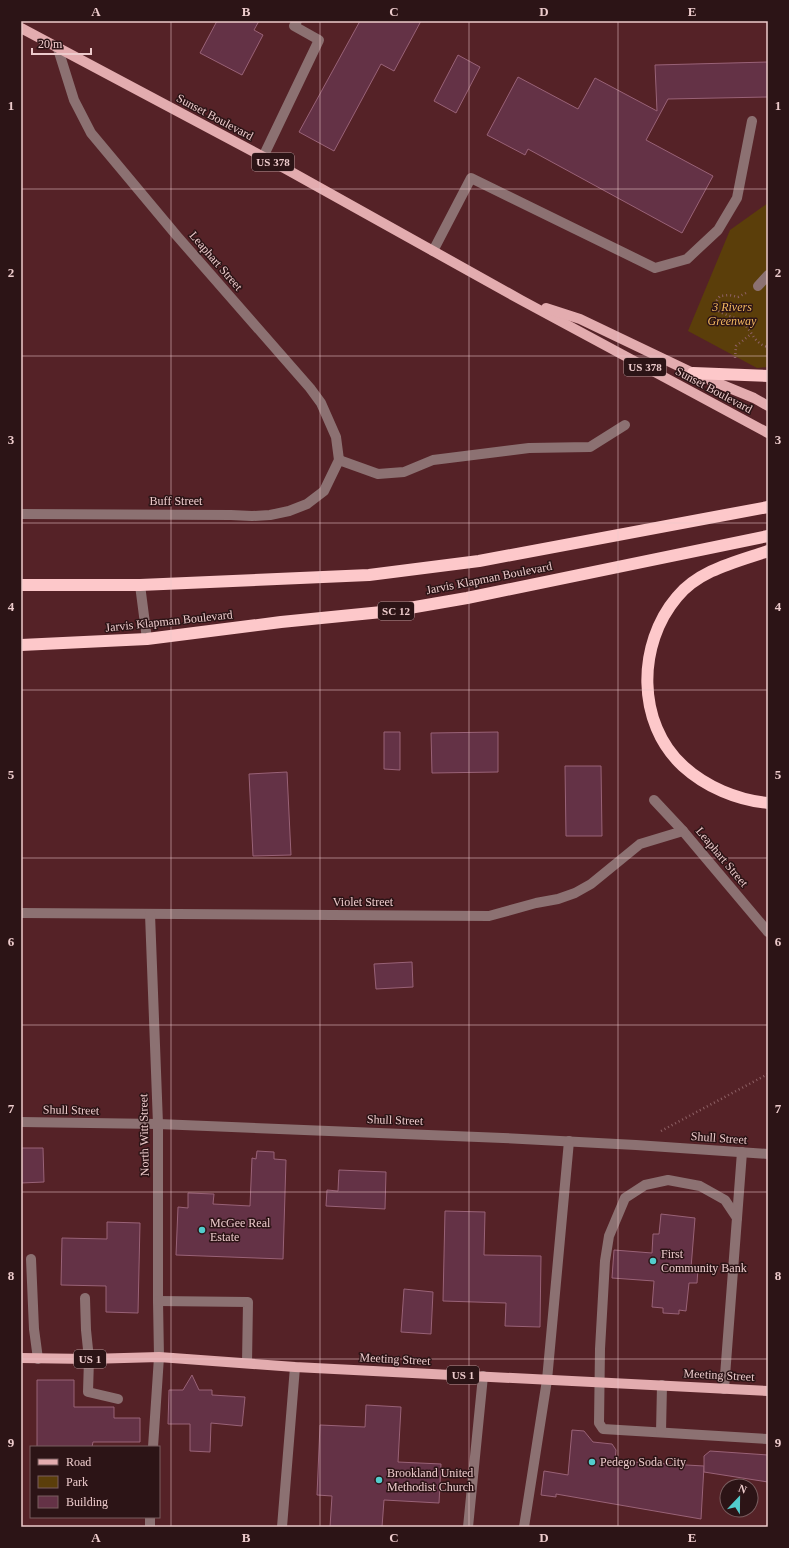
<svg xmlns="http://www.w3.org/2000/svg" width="789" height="1548" font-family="'Times New Roman',serif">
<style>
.green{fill:#5b3e0a}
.building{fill:#643246;stroke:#996277}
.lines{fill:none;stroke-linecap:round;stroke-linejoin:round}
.path{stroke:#8e6165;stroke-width:2.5;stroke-dasharray:1 3;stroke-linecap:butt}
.minor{stroke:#8c7172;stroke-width:10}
.major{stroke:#e3acaf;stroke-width:10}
.highway{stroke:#fdc8ca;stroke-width:12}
.grid{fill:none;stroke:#edcbcc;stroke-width:1;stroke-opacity:0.55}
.poi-dot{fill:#52cdcd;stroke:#2c1416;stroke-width:1.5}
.labels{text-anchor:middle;stroke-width:3;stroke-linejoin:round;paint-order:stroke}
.shield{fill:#2c1416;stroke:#b39495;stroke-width:1}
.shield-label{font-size:11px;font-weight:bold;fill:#edcbcc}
.street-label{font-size:12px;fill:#edcbcc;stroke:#2c1416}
.park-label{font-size:12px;font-style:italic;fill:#f4b960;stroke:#2c1416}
.poi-label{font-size:12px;fill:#edcbcc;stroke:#2c1416;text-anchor:start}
.neatline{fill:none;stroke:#edcbcc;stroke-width:1.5}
.grid-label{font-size:13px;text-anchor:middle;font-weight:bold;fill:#edcbcc}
</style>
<rect width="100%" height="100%" fill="#552227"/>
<polygon class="green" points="768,203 768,367 757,368 688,331 730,230"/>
<g class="building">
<polygon points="217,21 259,21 254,30 263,35 242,75 200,53"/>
<polygon points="360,21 421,21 394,71 381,64 334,151 299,132"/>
<polygon points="458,55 480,67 456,113 434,101"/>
<polygon points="768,62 768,97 668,99 646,140 713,176 682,233 528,149 525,155 487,135 518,77 578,109 595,78 657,111 655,65"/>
<polygon points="384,732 400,732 400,770 384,769"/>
<polygon points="498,732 498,772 432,773 431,733"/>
<polygon points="565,766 601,766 602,836 566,836"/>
<polygon points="287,772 291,855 253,856 249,774"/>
<polygon points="412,962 413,987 376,989 374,964"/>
<polygon points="21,1148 43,1148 44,1182 21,1183"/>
<polygon points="257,1151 274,1152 274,1159 286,1160 283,1259 176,1255 178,1207 188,1208 188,1193 214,1194 213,1204 250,1206 252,1158 256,1159"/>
<polygon points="339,1170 386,1172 385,1209 326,1206 327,1190 338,1191"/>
<polygon points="445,1211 485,1212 484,1255 541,1256 540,1327 505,1326 506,1303 443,1301"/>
<polygon points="661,1214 695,1218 691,1268 698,1269 697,1283 689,1283 686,1311 679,1310 679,1314 663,1313 663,1308 652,1307 654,1281 612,1278 614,1250 652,1253 653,1234 659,1234"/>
<polygon points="107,1222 140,1223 138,1313 106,1312 106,1286 61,1285 62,1238 107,1239"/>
<polygon points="404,1289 433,1292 431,1334 401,1332"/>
<polygon points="192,1375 199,1390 212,1390 212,1395 245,1397 242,1426 211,1423 210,1452 190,1451 190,1424 168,1424 169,1390 183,1390"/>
<polygon points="37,1380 74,1380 74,1407 114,1407 114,1418 140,1418 140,1442 93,1442 92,1447 37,1447"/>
<polygon points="366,1405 401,1407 398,1462 441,1464 439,1503 384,1500 382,1527 330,1527 332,1496 317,1495 320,1425 365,1427"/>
<polygon points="572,1430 584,1431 593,1442 612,1444 616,1450 615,1461 704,1466 701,1519 556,1494 556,1497 541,1495 544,1471 568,1475"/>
<polygon points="710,1451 768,1455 768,1482 704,1472 704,1456"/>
</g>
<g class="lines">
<g class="path">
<path d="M746,293L738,297L729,295L720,296L717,300V310C725,316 737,317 743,323C753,332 754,344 768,347"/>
<polyline points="735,358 736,346 751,334"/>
<polyline points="661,1131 768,1074"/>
</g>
<g class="minor">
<polyline points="263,157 319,40 294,26 297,21"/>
<polyline points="433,251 471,178 655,268 687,259 718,230 737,198 752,121"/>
<polyline points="758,286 768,275"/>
<polyline points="339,460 378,474 404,472 433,460 529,448 590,447 625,425"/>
<polyline points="21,514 231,515 252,516 270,515 289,511 307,504 324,491 339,460 336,437 321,403 310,388 177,236 91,133 74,100 58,49"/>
<polyline points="140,585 147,639"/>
<polyline points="654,800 683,831 768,932"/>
<polyline points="21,913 489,916 536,903 558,899 575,893 591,884 640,844 683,831"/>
<polyline points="150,914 158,1124 158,1301 159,1357 153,1447"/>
<polyline points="21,1122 158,1124 503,1138 636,1145 768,1154"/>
<polyline points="737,1218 742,1152"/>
<polyline points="31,1259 34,1329 38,1359"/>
<polyline points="85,1298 86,1330 89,1359 88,1392 118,1399"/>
<polyline points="158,1301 248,1302 247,1363"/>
<polyline points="724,1389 737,1218 725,1200 700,1186 668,1180 645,1185 625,1198 609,1236 605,1261 600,1349 599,1423 603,1429 768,1439"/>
<polyline points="661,1432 662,1385"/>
<polyline points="150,1527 150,1517"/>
<polyline points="282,1527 295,1367"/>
<polyline points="468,1527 483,1376"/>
<polyline points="524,1527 547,1380 569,1141"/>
</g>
<g class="major">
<polyline points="21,28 286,169 521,300 768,433"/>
<polyline points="546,308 580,319 693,373 754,398 768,406"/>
<polyline points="21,1358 89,1359 159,1357 295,1367 768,1391"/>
</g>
<g class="highway">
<polyline points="693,373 768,376"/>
<path d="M768,551C736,562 699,570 677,597C637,644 636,723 683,766C706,787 737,800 768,803"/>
<polyline points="21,585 140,585 369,575 479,561 768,507"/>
<polyline points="21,645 147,639 281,622 392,611 467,598 768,536"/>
</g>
</g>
<path class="grid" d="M171,21V1527M320,21V1527M469,21V1527M618,21V1527M21,189H768M21,356H768M21,523H768M21,690H768M21,858H768M21,1025H768M21,1192H768M21,1359H768"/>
<g class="poi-dot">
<circle cx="202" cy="1230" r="4"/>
<circle cx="653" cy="1261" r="4"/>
<circle cx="592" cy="1462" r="4"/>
<circle cx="379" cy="1480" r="4"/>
</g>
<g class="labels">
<g class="shield">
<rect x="252" y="153" width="42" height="18" rx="3"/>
<rect x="624" y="358" width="42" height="18" rx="3"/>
<rect x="378" y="602" width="36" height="18" rx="3"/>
<rect x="74" y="1350" width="32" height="18" rx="3"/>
<rect x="447" y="1366" width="32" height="18" rx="3"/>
</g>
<g class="shield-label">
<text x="273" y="166">US 378</text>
<text x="645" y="371">US 378</text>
<text x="396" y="615">SC 12</text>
<text x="90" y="1363">US 1</text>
<text x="463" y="1379">US 1</text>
</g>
<g class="street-label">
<text transform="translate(215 117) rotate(28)" y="4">Sunset Boulevard</text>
<text transform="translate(216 261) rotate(49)" y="4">Leaphart Street</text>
<text transform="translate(714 390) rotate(28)" y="4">Sunset Boulevard</text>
<text x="176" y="505">Buff Street</text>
<text transform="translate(489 578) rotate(-11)" y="4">Jarvis Klapman Boulevard</text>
<text transform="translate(169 621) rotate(-6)" y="4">Jarvis Klapman Boulevard</text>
<text transform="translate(722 857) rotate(50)" y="4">Leaphart Street</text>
<text x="363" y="906">Violet Street</text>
<text transform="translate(71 1110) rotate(1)" y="4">Shull Street</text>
<text transform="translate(395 1120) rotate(2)" y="4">Shull Street</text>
<text transform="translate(144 1135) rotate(-91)" y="4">North Witt Street</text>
<text transform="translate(719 1138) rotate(4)" y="4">Shull Street</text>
<text transform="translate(395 1359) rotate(3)" y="4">Meeting Street</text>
<text transform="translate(719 1375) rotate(3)" y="4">Meeting Street</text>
</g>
<g class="park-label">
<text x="732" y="311">3 Rivers<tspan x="732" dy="14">Greenway</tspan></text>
</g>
<g class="poi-label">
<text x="210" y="1227">McGee Real<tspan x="210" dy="14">Estate</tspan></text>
<text x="661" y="1258">First<tspan x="661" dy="14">Community Bank</tspan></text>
<text x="600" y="1466">Pedego Soda City</text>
<text x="387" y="1477">Brookland United<tspan x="387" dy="14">Methodist Church</tspan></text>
</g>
</g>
<rect width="789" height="1548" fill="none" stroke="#2c1416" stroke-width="44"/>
<rect x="30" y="1446" width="130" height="72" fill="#2c1416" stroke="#795d5f"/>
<rect x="38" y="1459" width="20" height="6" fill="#e3acaf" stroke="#795d5f"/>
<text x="66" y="1466" font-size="12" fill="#edcbcc">Road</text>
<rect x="38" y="1476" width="20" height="12" fill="#5b3e0a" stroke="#795d5f"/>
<text x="66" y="1486" font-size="12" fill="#edcbcc">Park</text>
<rect x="38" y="1496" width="20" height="12" fill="#643246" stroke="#795d5f"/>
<text x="66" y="1506" font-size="12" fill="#edcbcc">Building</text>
<g transform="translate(739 1498) rotate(22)"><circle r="19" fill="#2c1416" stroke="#795d5f"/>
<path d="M0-3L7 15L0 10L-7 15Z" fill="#52cdcd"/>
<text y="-6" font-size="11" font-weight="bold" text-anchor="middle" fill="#edcbcc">N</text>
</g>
<path d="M32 48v6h59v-6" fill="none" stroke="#edcbcc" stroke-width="2"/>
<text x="38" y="48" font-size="12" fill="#edcbcc" stroke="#2c1416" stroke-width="3" paint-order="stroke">20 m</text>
<rect x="22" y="22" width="745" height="1504" class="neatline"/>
<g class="grid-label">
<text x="96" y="16">A</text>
<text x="246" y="16">B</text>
<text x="394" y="16">C</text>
<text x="544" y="16">D</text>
<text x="692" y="16">E</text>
<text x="11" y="110">1</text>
<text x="778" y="110">1</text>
<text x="11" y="277">2</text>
<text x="778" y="277">2</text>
<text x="11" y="444">3</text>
<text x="778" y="444">3</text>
<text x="11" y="611">4</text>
<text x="778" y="611">4</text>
<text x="11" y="779">5</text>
<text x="778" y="779">5</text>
<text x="11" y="946">6</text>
<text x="778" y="946">6</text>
<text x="11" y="1113">7</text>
<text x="778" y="1113">7</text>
<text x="11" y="1280">8</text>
<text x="778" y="1280">8</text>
<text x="11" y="1447">9</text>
<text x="778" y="1447">9</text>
<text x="96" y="1542">A</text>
<text x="246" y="1542">B</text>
<text x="394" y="1542">C</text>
<text x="544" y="1542">D</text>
<text x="692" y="1542">E</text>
</g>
</svg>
